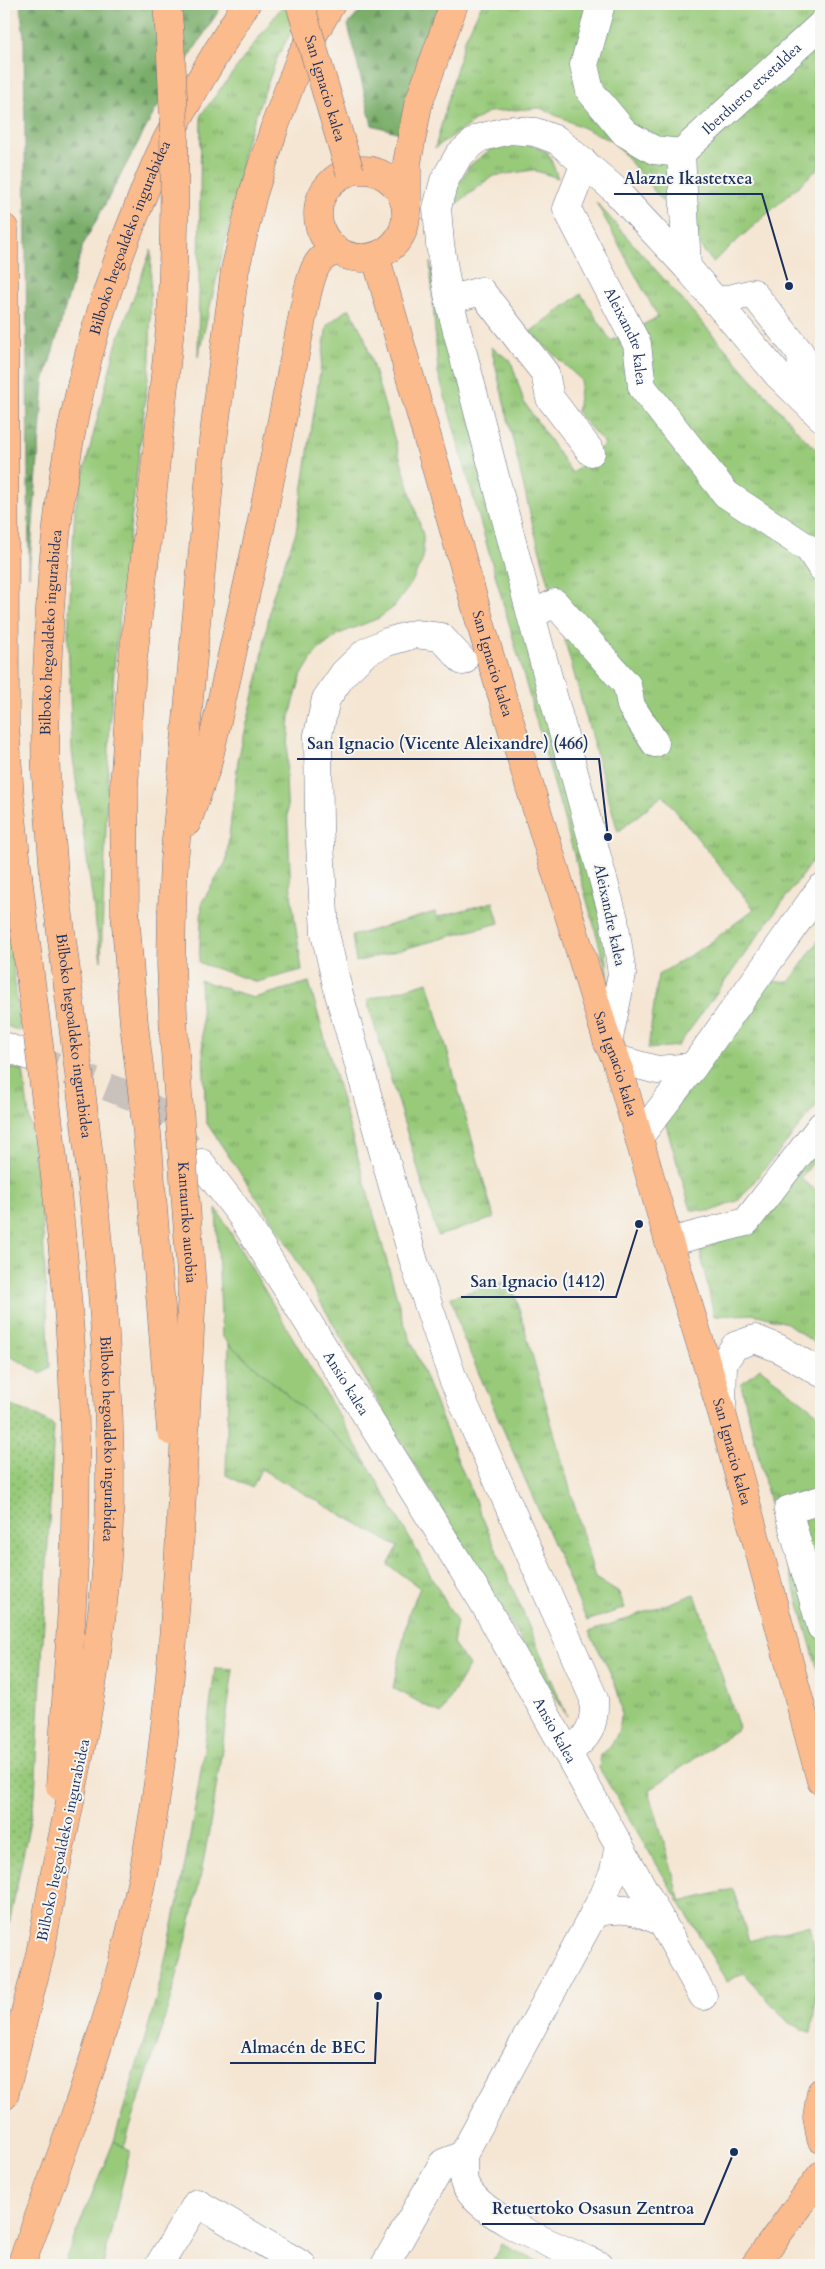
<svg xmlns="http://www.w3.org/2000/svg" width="825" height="2269" font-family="Cardo,serif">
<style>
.grass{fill:url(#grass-tufts);stroke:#5a7c6c}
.forest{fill:url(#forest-firs);stroke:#4a6e64}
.park{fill:url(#park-dots);stroke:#5a7c6c}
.garden{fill:#98ca7a;stroke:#5a7c6c}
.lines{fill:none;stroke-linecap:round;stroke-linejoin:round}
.minor-tunnel{stroke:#c9c1bc;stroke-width:28;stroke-dasharray:28 14;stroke-linecap:butt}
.minor-casing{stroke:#676f87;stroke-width:29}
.major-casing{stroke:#676f87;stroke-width:29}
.highway-casing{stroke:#676f87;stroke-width:29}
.minor{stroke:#fff;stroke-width:28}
.major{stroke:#fbbb8c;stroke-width:28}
.highway{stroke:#fbbb8c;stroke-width:28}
.major-bridge-casing{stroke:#676f87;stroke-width:29;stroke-linecap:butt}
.highway-bridge-casing{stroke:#676f87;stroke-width:29;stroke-linecap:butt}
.major-bridge{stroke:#fbbb8c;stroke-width:28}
.highway-bridge{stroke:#fbbb8c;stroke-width:28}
.labels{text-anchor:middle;stroke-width:4;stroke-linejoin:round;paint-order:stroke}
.street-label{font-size:15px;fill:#1b2f5e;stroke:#f6f6f2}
.leader{fill:none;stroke:#1b2f5e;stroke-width:2}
.callout-dot{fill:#1b2f5e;stroke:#f6f6f2;stroke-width:2}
.callout-label{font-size:16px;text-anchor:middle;font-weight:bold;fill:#1b2f5e;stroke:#f6f6f2;stroke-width:4;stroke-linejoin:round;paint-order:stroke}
</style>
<defs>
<pattern id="grass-tufts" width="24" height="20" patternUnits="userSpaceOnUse" patternTransform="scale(1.25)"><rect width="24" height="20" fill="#98ca7a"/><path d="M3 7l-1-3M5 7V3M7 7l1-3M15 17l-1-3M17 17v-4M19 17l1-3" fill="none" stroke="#7ba467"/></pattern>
<pattern id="forest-firs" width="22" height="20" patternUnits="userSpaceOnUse" patternTransform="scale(1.25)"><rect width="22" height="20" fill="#7aae6a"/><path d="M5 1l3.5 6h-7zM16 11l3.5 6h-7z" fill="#638e5a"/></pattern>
<pattern id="park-dots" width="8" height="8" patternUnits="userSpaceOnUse" patternTransform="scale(1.25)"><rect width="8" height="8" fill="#98ca7a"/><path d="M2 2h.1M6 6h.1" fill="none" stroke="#7ba467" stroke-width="1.8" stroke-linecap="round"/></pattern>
</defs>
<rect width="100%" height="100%" fill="#f6f6f2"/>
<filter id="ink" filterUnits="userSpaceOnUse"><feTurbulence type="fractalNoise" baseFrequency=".02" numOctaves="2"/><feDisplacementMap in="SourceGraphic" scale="10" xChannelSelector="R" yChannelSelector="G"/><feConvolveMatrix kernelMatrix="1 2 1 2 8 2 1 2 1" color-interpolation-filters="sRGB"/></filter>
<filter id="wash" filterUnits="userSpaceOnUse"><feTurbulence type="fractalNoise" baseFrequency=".0096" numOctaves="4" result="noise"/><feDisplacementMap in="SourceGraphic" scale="20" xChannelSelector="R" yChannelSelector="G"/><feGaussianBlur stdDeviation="1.12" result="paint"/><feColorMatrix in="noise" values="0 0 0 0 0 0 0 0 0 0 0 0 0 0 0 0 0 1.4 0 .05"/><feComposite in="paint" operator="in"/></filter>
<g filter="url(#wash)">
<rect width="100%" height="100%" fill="#f5e6d3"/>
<g class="grass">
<polygon points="284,4 306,4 277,58 246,142 232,214 198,357 201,115"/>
<polygon points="482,4 821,4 821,166 713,262 614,142 540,108 488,112 435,148 464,41"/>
<polygon points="522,142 548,152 558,178 533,170 493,176 443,214 469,166 495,146"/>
<polygon points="596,202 802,436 821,454 821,849 678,1046 648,1049 658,975 707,945 754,909 663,795 618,832 533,526 491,347 511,361 524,402 572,473 605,444 577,413 581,380 530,332 581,294 611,341 658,317"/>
<polygon points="151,250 150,361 115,657 110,723 101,961 72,751 68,636 75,507 116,345"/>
<polygon points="430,262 604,928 609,983 597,936 438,372"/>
<polygon points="349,308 364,336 423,535 423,559 411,584 394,607 379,618 339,634 316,652 301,676 290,716 286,778 291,894 302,970 257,982 199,963 202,902 226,862 238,760 259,674 272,598 296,532 327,325"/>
<polygon points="4,882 20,1031 4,1025"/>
<polygon points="493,902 499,923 356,962 352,936 435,912 437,917"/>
<polygon points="821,937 821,1100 739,1200 712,1211 691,1210 665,1122 766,982 790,981"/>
<polygon points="200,980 254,998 309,982 404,1323 457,1458 567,1716 410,1457 283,1237 206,1122"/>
<polygon points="428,982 494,1218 438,1236 367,1000"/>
<polygon points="4,1067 23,1070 42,1215 50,1367 41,1373 4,1353"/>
<polygon points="821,1143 821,1151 801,1179 821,1194 821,1348 787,1323 754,1314 714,1316 700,1251 748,1227"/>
<polygon points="511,1280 595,1578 619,1593 625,1608 587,1621 462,1335 451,1297"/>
<polygon points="229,1344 368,1465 457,1622 453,1643 469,1666 441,1714 393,1688 409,1612 420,1588 388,1565 398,1547 261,1469 252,1488 226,1475"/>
<polygon points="760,1368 821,1416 821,1681 770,1503 741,1384"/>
<path d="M695,1594L739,1728L649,1790L681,1902L733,1889L749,1941L810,1925C818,1961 818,1997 811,2033L789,2023L743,1973L727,1982L599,1768L601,1755C643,1720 609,1670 589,1632Z"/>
<path d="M215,1668L233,1669C221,1758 209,1846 188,1933C171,2005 146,2076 124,2147L114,2141C130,2086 149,2030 162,1974C186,1872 202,1771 215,1668Z"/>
</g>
<g class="forest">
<polygon points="20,4 223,4 155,111 83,245 44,382 29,576 24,37"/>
<polygon points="366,4 440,4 400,133 372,125 348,25"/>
</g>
<polygon class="park" points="4,1404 30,1412 54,1426 35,1796 4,1949"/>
<g class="garden">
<polygon points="216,1208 368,1465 229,1344 222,1336"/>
<polygon points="114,2141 130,2151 103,2265 63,2265"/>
<polygon points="501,2244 545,2265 491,2265"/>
</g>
</g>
<g filter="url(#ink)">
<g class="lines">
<polyline class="minor-tunnel" points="29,1056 133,1097 165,1116 188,1146"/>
<defs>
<g id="minor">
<path id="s1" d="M601,4L584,65L590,91L625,133L654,150L681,153L821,25"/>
<polyline points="681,153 687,267"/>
<path id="s2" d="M585,163L567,209L637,344L642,387L726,494L809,549L821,567"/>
<polyline points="449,300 481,291 545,373 550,398 591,452"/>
<polyline points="716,302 753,293 801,354 803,399"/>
<polyline points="531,615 555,603 627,685 631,706 655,743"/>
<path d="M463,661L441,637L415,634L387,642L366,652L344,673L326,699L318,735L319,825L325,933L339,994L415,1265L453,1379L594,1699C595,1726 589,1738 567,1752"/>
<polyline points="608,1043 622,974 614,919 531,615 449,300 440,244 437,208 444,181 459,155 479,138 510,130 535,132 557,140 613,188 687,267 778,375 821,417"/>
<polyline points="4,1046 29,1056"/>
<polyline points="616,1059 657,1070 693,1067"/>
<polyline points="639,1137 693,1067 821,888"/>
<path id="s3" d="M201,1163L241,1215L482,1600L619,1845L614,1871L604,1895L463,2155C464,2163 462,2175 464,2182C479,2219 564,2249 599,2265"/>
<polyline points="669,1242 746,1222 821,1126"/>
<polyline points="722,1407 723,1363 735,1346 755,1339 778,1348 821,1373"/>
<polyline points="821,1500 788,1510 821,1627"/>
<polyline points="619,1845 703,1996"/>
<path d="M594,1913C624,1907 634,1909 662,1922"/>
<polyline points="159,2265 197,2203 302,2265"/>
<polyline points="385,2265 443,2163 463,2155"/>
</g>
<g id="major">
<circle cx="362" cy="214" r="44"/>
<path id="s4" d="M376,258L489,653L608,1043L616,1059L669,1242L722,1413L821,1781"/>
<polyline points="821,2092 817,2117 821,2139"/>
<polyline points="755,2265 821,2175"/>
</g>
<g id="highway">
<polyline points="407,213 407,163 418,105 454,4"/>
<polyline points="4,228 5,726 10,797 18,876"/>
<path d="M187,822L207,766L261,525L307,294C312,276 315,254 337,252"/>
<path id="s5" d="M54,876C52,842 48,809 46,775C44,734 46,693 48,652C53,496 78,355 137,210C147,184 157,158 170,134C193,89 220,47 246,4"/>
<polyline points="172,909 174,861 213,441 235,270 253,194 276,123 301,56 331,4"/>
<polyline points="125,912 124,787 132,667 152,498 171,319"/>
<polyline points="4,2096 40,1954 54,1877"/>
<path d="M21,2265C58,2165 95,2064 123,1961C160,1822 172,1677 180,1534"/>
</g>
</defs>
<use href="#minor" class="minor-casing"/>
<use href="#major" class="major-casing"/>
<use href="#highway" class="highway-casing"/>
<use href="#minor" class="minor"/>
<use href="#major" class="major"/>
<use href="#highway" class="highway"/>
<defs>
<g id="major-bridge">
<path id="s6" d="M300,4L350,172"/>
</g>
<g id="highway-bridge">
<path d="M167,4C177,109 176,213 171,319"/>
<path d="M18,876C38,1050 66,1225 74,1400C80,1529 69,1658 60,1786"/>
<path id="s7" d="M54,876C74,1040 99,1204 107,1370C109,1427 112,1485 108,1542C102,1655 78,1766 54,1877"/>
<path id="s8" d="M172,909L171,964L174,1037L192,1289L180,1534"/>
<polyline points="125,912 134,1024 147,1133 171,1431"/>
</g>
</defs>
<use href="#major-bridge" class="major-bridge-casing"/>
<use href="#highway-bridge" class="highway-bridge-casing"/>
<use href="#major-bridge" class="major-bridge"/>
<use href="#highway-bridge" class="highway-bridge"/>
</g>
</g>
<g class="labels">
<g class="street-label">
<text dy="5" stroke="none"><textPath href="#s6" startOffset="88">San Ignacio kalea</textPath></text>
<text dy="5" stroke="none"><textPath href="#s1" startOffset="301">Iberduero etxetaldea</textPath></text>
<text dy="5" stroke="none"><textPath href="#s5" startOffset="649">Bilboko hegoaldeko ingurabidea</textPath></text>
<text dy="5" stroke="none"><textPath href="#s2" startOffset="191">Aleixandre kalea</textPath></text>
<text dy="5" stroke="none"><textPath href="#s5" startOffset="244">Bilboko hegoaldeko ingurabidea</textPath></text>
<text dy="5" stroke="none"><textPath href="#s4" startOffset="422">San Ignacio kalea</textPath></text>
<text transform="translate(610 915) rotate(78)" y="5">Aleixandre kalea</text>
<text dy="5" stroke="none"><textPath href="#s7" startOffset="161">Bilboko hegoaldeko ingurabidea</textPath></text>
<text dy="5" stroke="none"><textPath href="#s4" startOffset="841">San Ignacio kalea</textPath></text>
<text dy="5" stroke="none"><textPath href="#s8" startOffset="314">Kantauriko autobia</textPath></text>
<text dy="5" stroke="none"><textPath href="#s3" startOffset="264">Ansio kalea</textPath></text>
<text dy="5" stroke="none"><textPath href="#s7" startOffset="566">Bilboko hegoaldeko ingurabidea</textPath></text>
<text dy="5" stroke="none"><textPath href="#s4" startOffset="1246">San Ignacio kalea</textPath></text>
<text dy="5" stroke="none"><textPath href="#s3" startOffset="669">Ansio kalea</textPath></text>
<text transform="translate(63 1840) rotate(-78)" y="5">Bilboko hegoaldeko ingurabidea</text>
</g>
</g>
<path class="leader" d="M789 286L762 194H614M608 837L599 759H297M639 1224L616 1297H461M378 1996L375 2063H230M734 2152L704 2224H482"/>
<g class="callout-dot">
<circle cx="789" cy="286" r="5"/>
<circle cx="608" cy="837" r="5"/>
<circle cx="639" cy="1224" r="5"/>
<circle cx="378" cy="1996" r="5"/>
<circle cx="734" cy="2152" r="5"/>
</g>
<g class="callout-label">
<text x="688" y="184">Alazne Ikastetxea</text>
<text x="448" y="749">San Ignacio (Vicente Aleixandre) (466)</text>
<text x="538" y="1287">San Ignacio (1412)</text>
<text x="303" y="2053">Almacén de BEC</text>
<text x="593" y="2214">Retuertoko Osasun Zentroa</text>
</g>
<rect width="825" height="2269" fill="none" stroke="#f6f6f2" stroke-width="20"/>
</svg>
